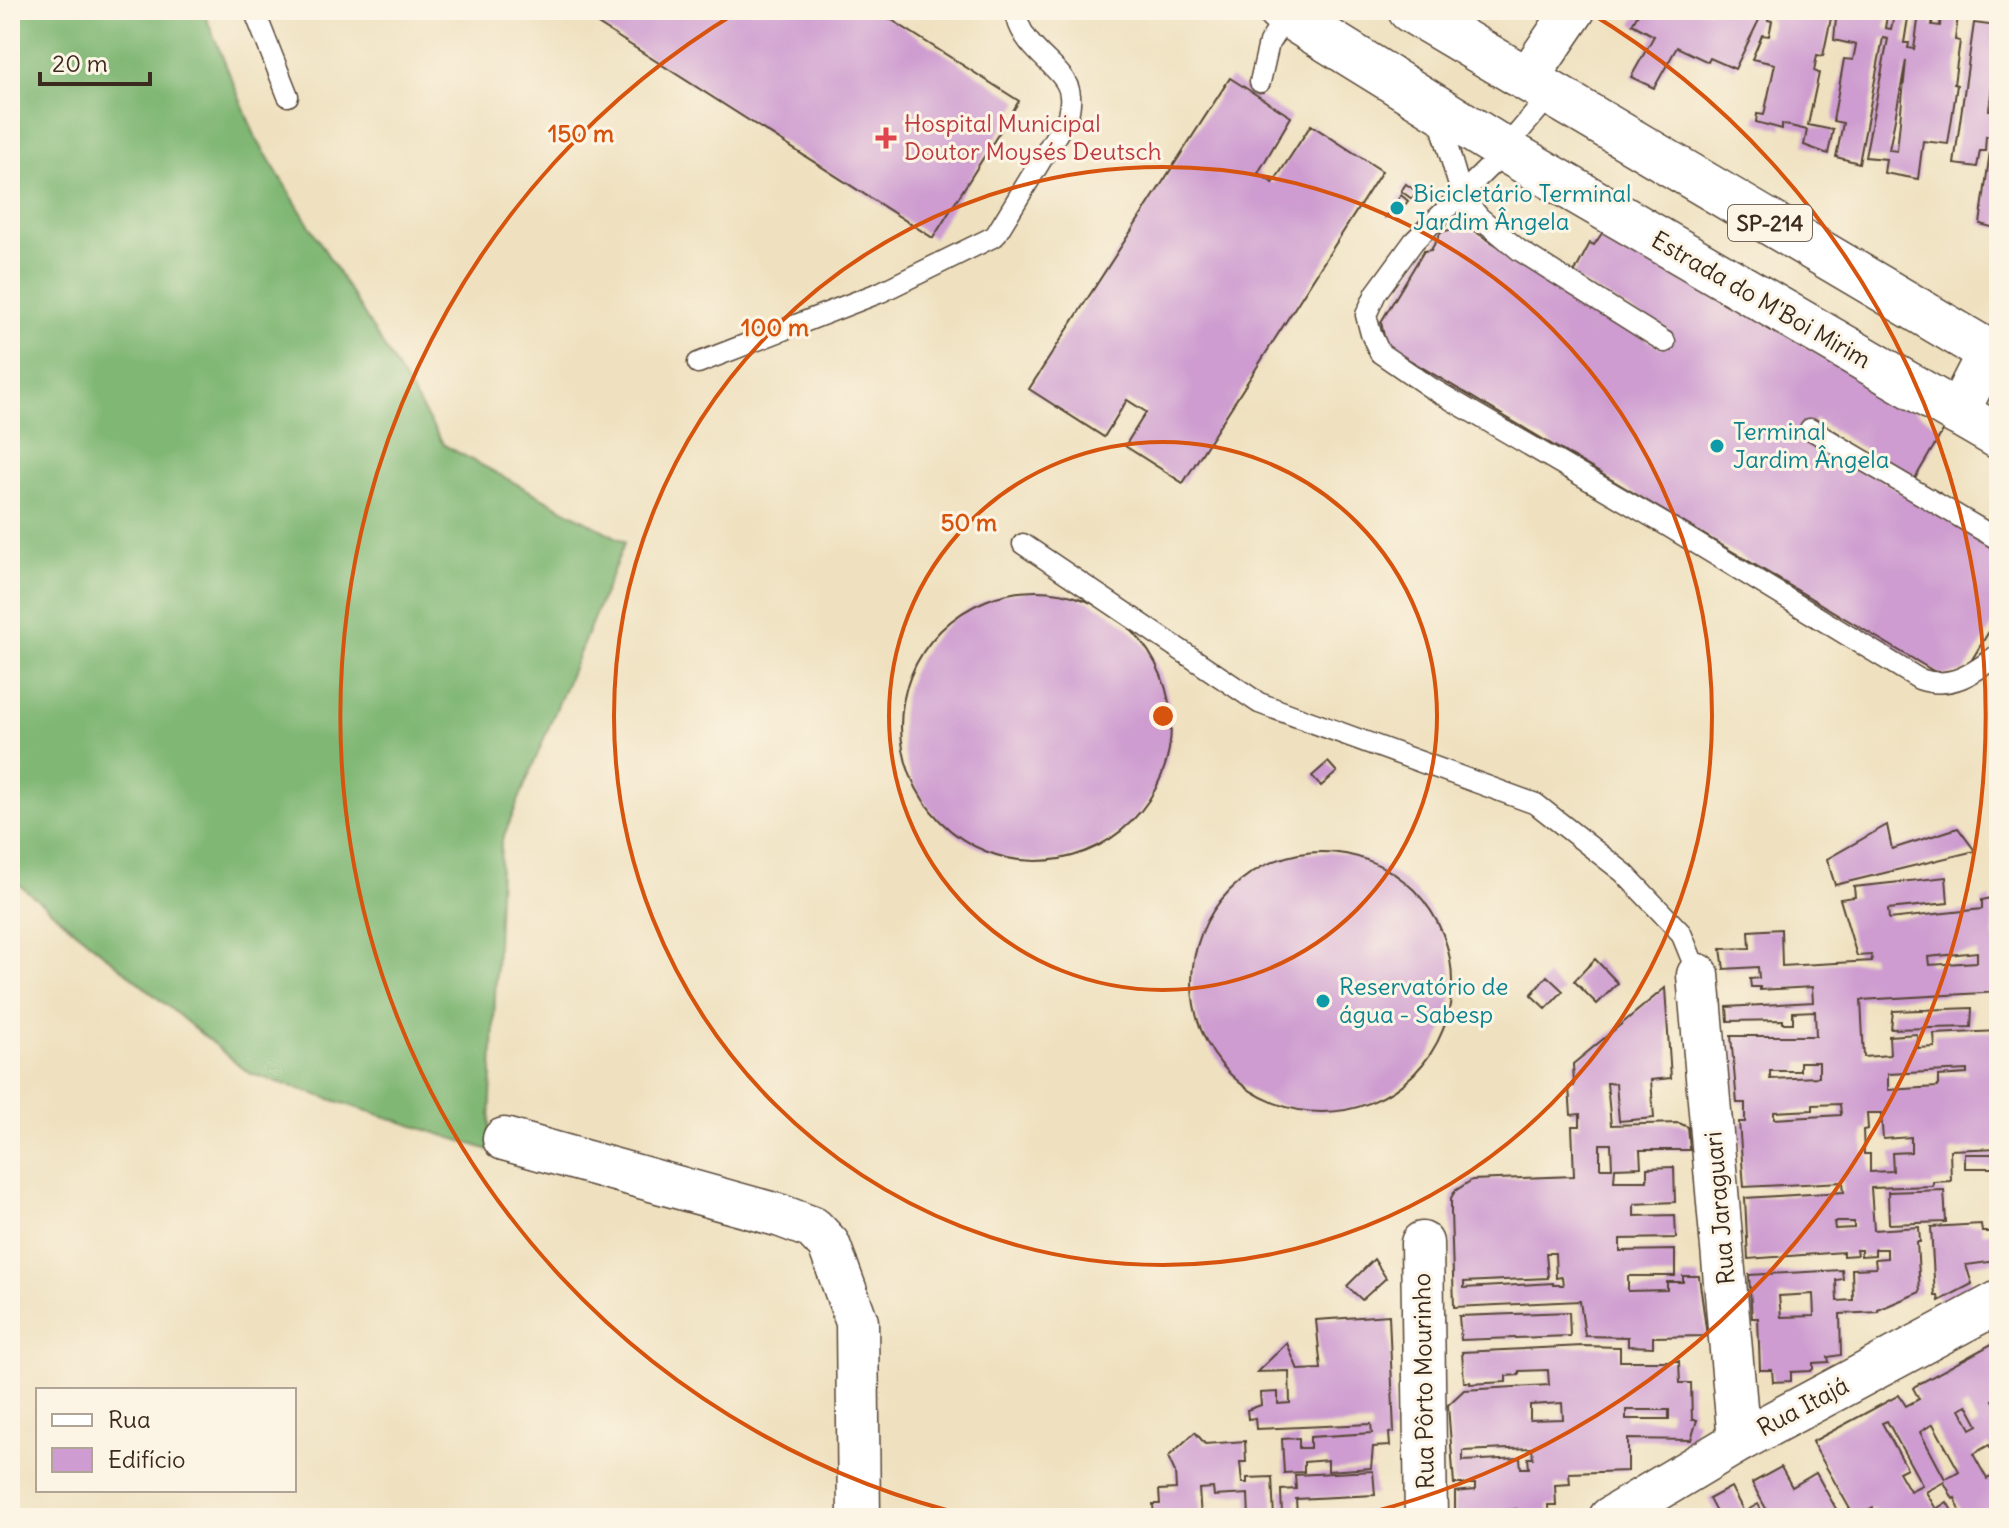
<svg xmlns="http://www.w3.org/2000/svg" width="2009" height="1528" font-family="Delius,sans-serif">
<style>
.forest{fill:#80b774;stroke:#5e7049;stroke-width:2}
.building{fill:#ce9cd0;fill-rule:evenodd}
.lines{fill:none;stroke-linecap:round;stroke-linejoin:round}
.lane-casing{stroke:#564536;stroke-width:23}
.street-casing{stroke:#564536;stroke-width:45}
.primary-casing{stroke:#564536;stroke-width:47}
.lane{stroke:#fff;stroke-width:20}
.street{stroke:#fff;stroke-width:42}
.primary{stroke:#fff;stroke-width:44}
.ring{fill:none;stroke:#d7540e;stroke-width:4}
.health-dot{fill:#e0444e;stroke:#fcf5e5;stroke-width:3}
.culture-dot{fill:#0f9aa8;stroke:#fcf5e5;stroke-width:3}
.labels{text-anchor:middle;stroke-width:6;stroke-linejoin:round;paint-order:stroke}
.shield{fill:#fcf5e5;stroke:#75675a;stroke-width:2}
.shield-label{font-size:22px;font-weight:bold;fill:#3b2a1e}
.health-label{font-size:24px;fill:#be3a42;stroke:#fcf5e5;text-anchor:start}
.culture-label{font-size:24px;fill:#0d838f;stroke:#fcf5e5;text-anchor:start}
.street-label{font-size:24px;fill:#3b2a1e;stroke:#fcf5e5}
.centre{fill:#d7540e;stroke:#fcf5e5;stroke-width:4}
.ring-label{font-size:24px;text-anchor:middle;font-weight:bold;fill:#d7540e;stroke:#fcf5e5;stroke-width:6;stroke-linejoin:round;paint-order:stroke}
</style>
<rect width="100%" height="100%" fill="#fcf5e5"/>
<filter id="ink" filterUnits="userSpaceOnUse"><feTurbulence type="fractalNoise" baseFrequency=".0125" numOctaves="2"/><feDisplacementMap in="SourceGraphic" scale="16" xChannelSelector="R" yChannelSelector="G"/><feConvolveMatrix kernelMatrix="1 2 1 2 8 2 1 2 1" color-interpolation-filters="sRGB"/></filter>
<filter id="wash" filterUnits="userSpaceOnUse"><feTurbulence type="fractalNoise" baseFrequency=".006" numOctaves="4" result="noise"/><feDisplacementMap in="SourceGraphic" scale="32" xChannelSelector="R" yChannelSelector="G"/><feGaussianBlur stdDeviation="1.8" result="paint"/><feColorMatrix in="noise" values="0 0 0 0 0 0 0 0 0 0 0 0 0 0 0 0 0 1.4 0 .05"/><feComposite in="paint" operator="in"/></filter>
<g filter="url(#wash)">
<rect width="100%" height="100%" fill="#efe1c0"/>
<polygon class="forest" points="10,10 203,10 256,138 444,445 625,542 501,843 489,1150 249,1073 10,877"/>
<g id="blocks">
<g class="building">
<polygon points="576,10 876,10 1019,101 933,238"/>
<polygon points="1640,10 1761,10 1758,17 1760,18 1735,69 1710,58 1708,62 1677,47 1654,88 1631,77 1654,36 1632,24"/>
<path d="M1772,10H1888L1885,28L1891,29L1894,15L1908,18L1904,43H1909L1908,48L1914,49L1919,14L1933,16L1932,25L1940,26L1941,15L1958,16L1955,40L1960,41L1954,84L1957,85L1948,144L1923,141L1918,179L1884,173L1886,159L1865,157L1888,39L1883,38L1859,163L1836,157L1843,123L1833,121L1844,59L1853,60L1856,45L1834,40L1836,19L1831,18L1823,56L1817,55L1814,71L1819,73L1808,125L1833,130L1828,154L1804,145L1807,130L1782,124V129L1756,122L1757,114L1764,115L1775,64L1752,59L1762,35L1769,36L1772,21L1768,20ZM1906,61L1897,151L1889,150Z"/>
<polygon points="1974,23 1997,26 1995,41 1999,41 1995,64 1999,64 1999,70 1997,85 1992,85 1989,110 1995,111 1999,98 1999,229 1980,224 1992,137 1986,136 1985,151 1980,151 1977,167 1954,164"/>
<polygon points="1230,78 1291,117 1258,173 1273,183 1311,125 1382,171 1183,483 1125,446 1146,412 1127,400 1104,437 1029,389"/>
<polygon points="1406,184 1416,191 1412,199 1401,191"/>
<polygon points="1401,195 1408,201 1398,214 1386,217"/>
<polygon points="1466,226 1661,348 1671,333 1572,277 1590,243 1594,245 1607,226 1944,429 1914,480 1815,419 1807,434 1999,552 1999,615 1965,671 1942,676 1386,346 1381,322 1424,251 1431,250 1441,232"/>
<circle cx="1036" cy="726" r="135"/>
<polygon points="1328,762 1337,772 1321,786 1312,776"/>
<polygon points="1887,825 1892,849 1958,828 1975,851 1835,885 1827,859"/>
<circle cx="1322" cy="982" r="130"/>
<path d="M1946,877L1948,903L1888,909L1889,919L1982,909V900L1991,898L1999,992L1861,1000L1864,1057L1890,1055L1889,1036L1917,1034L1918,1048L1935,1047L1934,1034L1999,1031V1148L1950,1150L1951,1181L1933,1182V1186L1871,1188L1874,1230L1919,1227L1920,1242H1917L1920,1292L1878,1310V1312L1840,1314L1841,1355L1828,1357L1829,1362L1813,1363V1369L1810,1371L1791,1372V1381L1773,1382L1772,1370H1760L1758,1318H1752L1749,1275L1842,1270L1843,1279L1836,1280L1837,1301L1853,1300L1852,1269L1876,1268L1875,1259L1887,1258V1249H1875V1255L1861,1256V1250H1856L1857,1255L1843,1256V1252L1748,1259L1745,1198L1844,1192L1843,1182L1744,1187L1739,1122H1745V1103H1737L1731,1036H1816L1815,1011L1793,1012V1023H1783V1020L1728,1021L1727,1007L1813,1002L1812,987L1760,990V987H1751L1750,979L1759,978L1758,967L1724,969L1721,949L1750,948L1749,931L1781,929L1782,966L1872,961L1871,955L1857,956L1840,899L1855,897L1854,887ZM1977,952V962L1929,965L1928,957ZM1800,1062H1819V1077L1770,1079V1071H1800ZM1967,1070V1074L1938,1076V1087L1888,1090V1074ZM1840,1104L1841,1115L1774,1119V1112L1813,1110V1105ZM1867,1113H1881L1883,1139L1911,1137V1152L1892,1153L1893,1171L1870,1172V1154H1864L1863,1130L1868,1129ZM1834,1222H1854V1228L1835,1229ZM1813,1294L1814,1316L1781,1317L1779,1296Z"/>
<polygon points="1595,959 1618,983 1597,1004 1574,981"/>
<polygon points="1547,976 1563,991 1546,1009 1531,995"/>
<path d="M1665,988L1671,1078L1651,1080L1654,1118L1619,1121L1616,1083H1607L1611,1125L1679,1123L1688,1127L1690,1150H1640L1641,1167L1615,1168L1614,1181H1647V1168L1674,1167L1675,1202L1634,1204V1216L1675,1215L1676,1238L1620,1239V1251L1675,1250V1276H1628V1291L1667,1290V1282H1683V1276H1699L1707,1336L1653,1337V1347L1628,1346V1337L1585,1336L1580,1301L1454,1307L1451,1212V1198L1455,1191L1472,1180L1574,1176L1572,1126H1580V1114L1571,1115L1569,1087L1574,1086L1573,1064ZM1600,1144H1611L1612,1168H1600ZM1546,1253H1555L1556,1278L1562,1277L1563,1285H1553V1283L1464,1288V1282L1548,1278Z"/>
<polygon points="1972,1008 1971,1027 1891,1029 1893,1011"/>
<rect x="1965" y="1154" width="34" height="14"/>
<polygon points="1944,1190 1946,1222 1889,1224 1888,1192"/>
<polygon points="1994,1223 1999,1223 1999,1255 1996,1261 1966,1265 1972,1284 1939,1301 1938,1296 1935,1296 1931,1227 1981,1224 1982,1232 1993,1232"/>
<polygon points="1374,1259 1386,1278 1362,1300 1347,1286"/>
<polygon points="1569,1312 1570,1336 1461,1340 1459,1316"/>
<polygon points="1389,1315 1394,1432 1389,1433 1390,1446 1373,1447 1371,1468 1328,1471 1328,1460 1304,1462 1304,1472 1284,1473 1282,1439 1299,1438 1299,1448 1310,1448 1310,1437 1372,1433 1371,1424 1256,1429 1255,1418 1248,1419 1247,1410 1261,1405 1260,1393 1278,1392 1278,1404 1290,1403 1289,1371 1257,1372 1287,1343 1298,1370 1321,1369 1316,1320"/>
<path d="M1999,1340V1396L1993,1400L1999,1410V1462L1989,1445L1973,1454L1987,1479L1999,1473V1518H1963L1955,1498L1953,1499L1944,1482L1926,1492L1936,1509L1947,1502L1956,1518H1934L1931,1511L1919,1518H1879L1873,1508L1855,1518L1812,1442L1899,1395L1906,1406L1919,1399L1913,1388L1915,1386ZM1967,1405L1978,1425L1971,1429L1960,1409ZM1887,1421L1922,1485L1910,1491L1899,1472L1907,1468L1882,1423ZM1933,1424L1959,1471L1945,1479L1920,1432Z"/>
<path d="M1583,1346L1620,1347V1361H1679L1680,1383H1691L1692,1420H1697L1691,1440L1628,1439V1471L1569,1473L1570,1484L1555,1485L1556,1505H1548L1549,1518H1517L1516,1509L1509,1510V1518H1455V1492L1475,1490V1484H1454L1448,1405L1464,1390L1549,1385L1548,1370L1519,1371V1375L1506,1376V1382L1470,1384V1382H1464L1462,1352ZM1562,1403L1563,1419L1530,1420V1405ZM1626,1410H1669V1419H1626ZM1532,1448L1533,1458H1528L1529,1468H1521L1520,1458L1463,1461V1451Z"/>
<polygon points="1195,1432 1205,1444 1245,1441 1246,1462 1240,1462 1242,1483 1247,1483 1247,1478 1272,1477 1274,1518 1249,1518 1248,1494 1214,1496 1213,1488 1199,1489 1201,1518 1154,1518 1153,1504 1160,1504 1159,1490 1176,1489 1175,1472 1168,1457"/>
<polygon points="1781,1467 1792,1487 1816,1473 1840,1516 1771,1518 1752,1483"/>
<polygon points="1373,1471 1375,1495 1296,1499 1297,1515 1282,1515 1281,1490 1296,1489 1295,1475"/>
<polygon points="1731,1487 1744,1512 1758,1504 1766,1518 1719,1518 1709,1499"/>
<polygon points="1376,1511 1377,1518 1313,1518 1313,1514"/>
</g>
</g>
</g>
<g filter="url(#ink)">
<use href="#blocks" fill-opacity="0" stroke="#564536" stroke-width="2"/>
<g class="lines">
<defs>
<g id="lane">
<polyline points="254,10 288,96"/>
<polyline points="1260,82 1269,43 1287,15"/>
<path d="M1552,93L1490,166L1414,241L1376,293L1366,315L1371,334L1380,353L1431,388L1668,526L1919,679C1951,690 1974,673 1999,654"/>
<polyline points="1437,111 1462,196 1479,217 1519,250 1665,342"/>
<path d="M698,363L881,292L995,236L1068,116C1069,110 1071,102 1070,96C1069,69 1026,54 1017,18L1022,10"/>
<polyline points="1810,429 1999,540"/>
<polyline points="1023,544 1259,703 1536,804 1624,873 1681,933 1698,975"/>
</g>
<g id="street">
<polyline points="1527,79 1574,10"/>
<polyline points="1957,414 1988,353 1999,347"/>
<polyline points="1698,975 1739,1441"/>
<polyline points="504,1139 781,1216 813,1228 829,1245 857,1322 859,1518"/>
<polyline points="1422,1243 1426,1518"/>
<polyline points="1610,1518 1739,1441 1999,1302"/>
</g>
<g id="primary">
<polyline points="1279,10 1505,150 1999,437"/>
<polyline points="1410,10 1999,358"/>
</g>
</defs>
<use href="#lane" class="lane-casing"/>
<use href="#street" class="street-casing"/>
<use href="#primary" class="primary-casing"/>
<use href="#lane" class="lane"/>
<use href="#street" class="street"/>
<use href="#primary" class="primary"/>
</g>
</g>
<g class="ring">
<circle cx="1163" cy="716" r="274"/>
<circle cx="1163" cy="716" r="549"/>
<path d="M978 1518A823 823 0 0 1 739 11M1587 11A823 823 0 0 1 1348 1518"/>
</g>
<path class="health-dot" d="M882 126h8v8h8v8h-8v8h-8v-8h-8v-8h8z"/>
<g class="culture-dot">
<circle cx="1397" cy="208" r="8"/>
<circle cx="1717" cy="446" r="8"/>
<circle cx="1323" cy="1001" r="8"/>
</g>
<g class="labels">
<rect class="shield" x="1728" y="205" width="84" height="36" rx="6"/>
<g class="shield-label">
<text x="1770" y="231">SP-214</text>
</g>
<g class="health-label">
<text x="904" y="132">Hospital Municipal<tspan x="904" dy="28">Doutor Moysés Deutsch</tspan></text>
</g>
<g class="culture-label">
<text x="1413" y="202">Bicicletário Terminal<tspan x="1413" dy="28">Jardim Ângela</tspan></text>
<text x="1733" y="440">Terminal<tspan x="1733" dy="28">Jardim Ângela</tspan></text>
<text x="1339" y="995">Reservatório de<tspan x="1339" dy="28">água - Sabesp</tspan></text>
</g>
<g class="street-label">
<text transform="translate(1761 300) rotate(30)" y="8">Estrada do M'Boi Mirim</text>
<text transform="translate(1720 1208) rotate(-95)" y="8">Rua Jaraguari</text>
<text transform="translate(1424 1381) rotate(-91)" y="8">Rua Pôrto Mourinho</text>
<text transform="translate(1803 1407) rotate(-28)" y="8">Rua Itajá</text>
</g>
</g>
<circle cx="1163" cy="716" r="12" class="centre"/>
<g class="ring-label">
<text x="581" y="142">150 m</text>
<text x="775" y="336">100 m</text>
<text x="969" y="531">50 m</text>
</g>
<rect width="2009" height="1528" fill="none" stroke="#fcf5e5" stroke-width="40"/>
<rect x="36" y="1388" width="260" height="104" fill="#fcf5e5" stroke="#afa495" stroke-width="2"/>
<rect x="52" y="1414" width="40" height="12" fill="#ffffff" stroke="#afa495" stroke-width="2"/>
<text x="108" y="1428" font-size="24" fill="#3b2a1e">Rua</text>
<rect x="52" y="1448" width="40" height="24" fill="#ce9cd0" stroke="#afa495" stroke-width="2"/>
<text x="108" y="1468" font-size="24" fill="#3b2a1e">Edifício</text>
<path d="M40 72v12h110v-12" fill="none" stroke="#3b2a1e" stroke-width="4"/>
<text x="52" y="72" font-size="24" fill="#3b2a1e" stroke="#fcf5e5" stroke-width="6" paint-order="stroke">20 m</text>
</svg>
